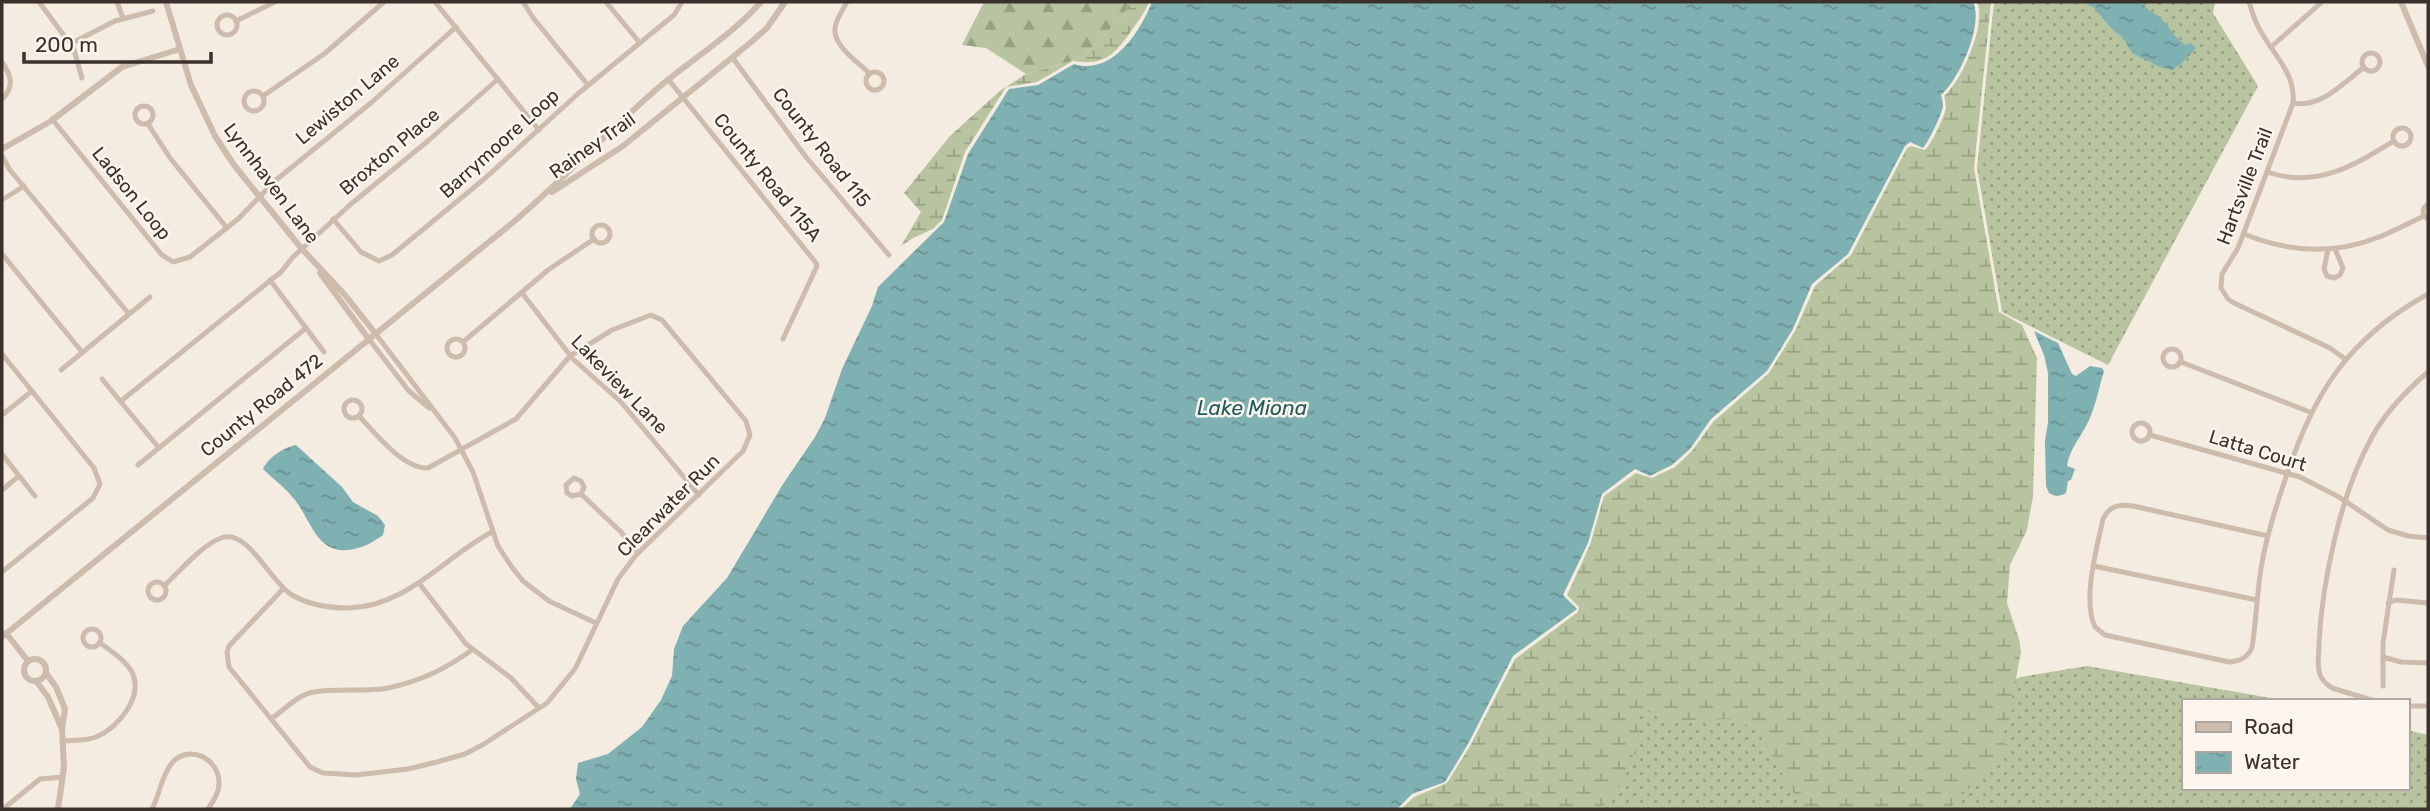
<svg xmlns="http://www.w3.org/2000/svg" width="2430" height="811" font-family="Rubik,sans-serif">
<style>
.grass{fill:url(#grass-dots)}
.forest{fill:url(#forest-firs)}
.wetland{fill:url(#wetland-marsh)}
.water{fill:url(#water-ripples)}
.lines{fill:none;stroke-linecap:round;stroke-linejoin:round}
.minor{stroke:#cdbbac;stroke-width:5}
.tertiary{stroke:#cdbbac;stroke-width:6}
.labels{text-anchor:middle;stroke-width:5;stroke-linejoin:round;paint-order:stroke}
.street-label{font-size:19px;fill:#3b302b;stroke:#fbf5ee}
.water-label{font-size:21px;font-style:italic;fill:#1f5a5e;stroke:#fbf5ee}
</style>
<defs>
<pattern id="grass-dots" width="8" height="8" patternUnits="userSpaceOnUse" patternTransform="scale(1.75)"><rect width="8" height="8" fill="#b8c4a0"/><path d="M2 2h.1M6 6h.1" fill="none" stroke="#97a083" stroke-width="1.8" stroke-linecap="round"/></pattern>
<pattern id="forest-firs" width="22" height="20" patternUnits="userSpaceOnUse" patternTransform="scale(1.75)"><rect width="22" height="20" fill="#b8c4a0"/><path d="M5 1l3.5 6h-7zM16 11l3.5 6h-7z" fill="#97a083"/></pattern>
<pattern id="wetland-marsh" width="20" height="14" patternUnits="userSpaceOnUse" patternTransform="scale(1.75)"><rect width="20" height="14" fill="#b8c4a0"/><path d="M1 5h8M5 5V1M11 12h8M15 12V8" fill="none" stroke="#97a083"/></pattern>
<pattern id="water-ripples" width="26" height="14" patternUnits="userSpaceOnUse" patternTransform="scale(1.75)"><rect width="26" height="14" fill="#7fb0b2"/><path d="M2 4q2-2 4 0t4 0M15 11q2-2 4 0t4 0" fill="none" stroke="#699091"/></pattern>
</defs>
<rect width="100%" height="100%" fill="#f4ebe1"/>
<g class="grass">
<polygon points="1994,2 2215,2 2213,13 2258,86 2108,365 2002,312 1977,168"/>
<polygon points="2087,666 2288,701 2183,701 2183,788 2407,788 2407,730 2428,735 2428,809 1575,809 1633,708 1722,679 1839,775 2020,677"/>
</g>
<polygon class="forest" points="984,2 1130,2 1124,15 1082,58 1026,74 986,48 962,45"/>
<g class="wetland">
<path d="M1130,2H1149C1145,13 1138,21 1132,30C1114,55 1105,66 1073,61L1037,82L1006,87L965,152L942,220L933,229L913,238L901,246L921,212L904,193L950,136L1001,90L1026,74L1082,58L1124,15Z"/>
<path d="M1977,2H1991L1974,168L1999,312L2022,325L2037,358L2033,496L2027,530L2010,565L2007,603L2019,639L2021,651L2016,679H2019L2012,689V712L2001,739L2008,748L1949,809H1803L1756,728L1729,719L1668,721C1661,713 1639,702 1637,722C1637,726 1640,733 1642,738L1625,771L1622,785L1612,793L1602,809H1401L1414,797L1447,783L1470,746L1515,659L1578,612L1579,607L1567,595L1590,545L1604,496L1636,473L1652,478L1675,467L1692,451L1713,422L1769,373L1795,331L1815,286L1851,255L1907,148L1911,146L1925,150C1931,145 1944,117 1946,108C1946,107 1945,98 1944,96C1962,81 1987,23 1977,2Z"/>
</g>
<g class="water">
<path d="M1152,2H1973C1984,24 1959,80 1941,95C1942,99 1943,102 1943,106C1942,114 1928,143 1923,148L1910,142L1905,146L1848,254L1812,284L1793,329L1767,371L1711,419L1690,449L1672,465L1650,476L1635,469L1602,494L1588,543L1563,595L1577,609L1513,656L1468,744L1445,782L1412,794L1397,809H570L580,794L576,779L578,763L608,754L642,727L661,700L672,676L674,649L683,626L727,578L783,484L815,437L825,418L842,369L872,306L878,287L944,222L968,154L1009,89L1038,85L1074,64C1112,76 1140,32 1152,2Z"/>
<path d="M2083,2H2142C2147,10 2151,11 2158,16C2169,24 2171,36 2186,45L2191,43L2196,48L2183,62L2172,70L2160,67L2132,53L2123,37L2114,31L2093,7Z"/>
<path d="M2034,331L2058,343L2072,374L2076,376L2090,366L2102,368L2104,371C2099,387 2096,405 2089,420C2082,436 2069,449 2067,466L2075,469L2071,480L2068,481L2066,493C2060,497 2054,496 2049,493L2046,486L2045,441L2048,422V373L2044,355Z"/>
<path d="M296,445L342,487L353,502L378,516L385,525L383,535C372,543 361,549 347,550C317,553 310,519 295,500C285,487 274,480 263,469C268,458 284,447 296,445Z"/>
</g>
<g class="lines">
<g class="minor">
<polyline points="39,2 65,37 72,43 82,78"/>
<polyline points="117,2 123,18"/>
<polyline points="435,2 539,130"/>
<polyline points="523,2 534,19 588,85"/>
<polyline points="606,2 640,43"/>
<path d="M847,2C843,10 836,19 835,28C833,46 858,62 869,73"/>
<path d="M2249,2C2252,11 2254,20 2259,28C2272,54 2296,72 2293,103L2238,248L2222,274L2221,288L2228,299L2234,303L2330,348L2345,359"/>
<circle cx="227" cy="25" r="10"/>
<polyline points="236,21 275,2"/>
<polyline points="72,43 115,21 153,11"/>
<polyline points="2271,47 2322,2"/>
<circle cx="2371" cy="62" r="9"/>
<polyline points="732,57 806,157 889,255"/>
<path d="M2,62C11,75 15,87 2,99"/>
<circle cx="875" cy="81" r="9"/>
<polyline points="668,79 816,263 817,266 783,339"/>
<circle cx="254" cy="101" r="10"/>
<polyline points="263,96 324,54 384,2"/>
<path d="M2293,103C2321,108 2342,84 2363,68"/>
<circle cx="144" cy="115" r="9"/>
<polyline points="52,119 162,255 173,262 190,257 238,219 276,180 372,102 456,27"/>
<polyline points="148,124 170,158 227,228"/>
<circle cx="2402" cy="137" r="9"/>
<polyline points="2,156 10,170 129,314"/>
<path d="M2267,172C2316,189 2353,166 2394,141"/>
<polyline points="2,200 24,186"/>
<polyline points="2428,204 2424,208 2423,213 2428,220"/>
<polyline points="333,219 361,252 379,261 392,255 483,180 580,92 674,15 682,2"/>
<circle cx="601" cy="234" r="9"/>
<path d="M2244,234C2288,252 2334,255 2379,237C2394,231 2409,223 2424,216"/>
<polyline points="2328,249 2324,269 2327,276 2334,278 2340,275 2343,268 2335,249"/>
<polyline points="2,254 82,352"/>
<polyline points="270,280 324,352"/>
<polyline points="522,293 573,359 621,402 699,495"/>
<polyline points="375,333 455,438 473,472 498,546 511,566 523,581 549,601 596,623"/>
<polyline points="368,338 408,390 429,408"/>
<circle cx="456" cy="348" r="9"/>
<polyline points="463,342 548,270 594,239"/>
<circle cx="2172" cy="358" r="9"/>
<polyline points="2,354 94,468 100,484 93,498 2,572"/>
<polyline points="2181,362 2310,412"/>
<polyline points="61,370 150,297"/>
<polyline points="102,379 159,448"/>
<circle cx="353" cy="409" r="9"/>
<polyline points="121,401 281,272 293,257 351,204 429,140 498,79"/>
<polyline points="2,415 32,391"/>
<circle cx="2141" cy="432" r="9"/>
<polyline points="2150,435 2300,477 2339,497 2388,530 2408,536 2428,538"/>
<polyline points="2,454 35,496"/>
<polyline points="138,465 306,328"/>
<polyline points="2,490 19,476"/>
<polyline points="581,494 584,487 581,481 574,478 566,485 567,493 572,496 581,494 621,532 638,553"/>
<path d="M2268,536L2133,506C2119,504 2109,506 2103,519C2097,548 2082,599 2095,627L2105,635L2229,662C2240,661 2247,658 2252,648C2256,622 2257,595 2261,568C2266,538 2275,509 2285,480C2313,394 2347,339 2428,294"/>
<polyline points="2094,566 2257,600"/>
<circle cx="157" cy="591" r="9"/>
<polyline points="419,583 466,644 511,678 539,708"/>
<path d="M164,586C179,572 203,544 221,538C248,528 270,582 292,595C309,605 328,608 348,608C407,607 444,557 492,532"/>
<path d="M283,589L229,646L227,652L229,667L310,767L323,773L356,775L408,769L437,762L465,754L484,744L547,703L575,669L618,579L636,555L743,451L750,435L746,421L662,320L651,315L612,330L570,356L516,419L428,468C403,469 374,432 359,416"/>
<polyline points="2388,603 2396,600 2428,603"/>
<circle cx="92" cy="638" r="9"/>
<polyline points="2383,657 2401,662 2428,663"/>
<polyline points="2383,686 2383,643 2394,570"/>
<path d="M2375,701L2332,688C2326,684 2320,679 2319,671C2317,663 2319,653 2319,644C2322,581 2341,492 2372,437C2386,411 2406,391 2428,372"/>
<polyline points="2407,706 2428,706"/>
<path d="M271,719C281,712 291,702 302,696C321,686 364,693 388,688C421,681 445,669 472,650"/>
<path d="M63,741C74,740 86,741 96,737C118,728 144,697 132,672C125,660 111,651 100,643"/>
<polyline points="3,809 40,779 63,777"/>
<path d="M152,809C160,794 161,776 172,763C189,743 220,759 219,784C219,793 213,802 208,809"/>
</g>
<g class="tertiary">
<polyline points="166,2 191,85 215,136 234,165 302,249 345,295 375,333"/>
<polyline points="2401,2 2428,66"/>
<polyline points="2,149 51,121 122,67 180,49"/>
<polyline points="552,192 623,146 750,43 767,28 785,2"/>
<polyline points="320,273 368,338"/>
<polyline points="6,633 28,661"/>
<path d="M2,637L511,224C562,181 607,132 658,88C692,59 731,36 761,2"/>
<circle cx="35" cy="670" r="11"/>
<polyline points="46,673 56,687 65,709 62,729 64,767 58,809"/>
<polyline points="36,681 48,697 62,729"/>
</g>
</g>
<g class="labels">
<g class="street-label">
<text transform="translate(347 99) rotate(-40)" y="7">Lewiston Lane</text>
<text transform="translate(499 143) rotate(-42)" y="7">Barrymoore Loop</text>
<text transform="translate(592 145) rotate(-35)" y="7">Rainey Trail</text>
<text transform="translate(822 147) rotate(52)" y="7">County Road 115</text>
<text transform="translate(389 151) rotate(-40)" y="7">Broxton Place</text>
<text transform="translate(768 177) rotate(51)" y="7">County Road 115A</text>
<text transform="translate(272 183) rotate(53)" y="7">Lynnhaven Lane</text>
<text transform="translate(2244 186) rotate(-69)" y="7">Hartsville Trail</text>
<text transform="translate(132 193) rotate(51)" y="7">Ladson Loop</text>
<text transform="translate(620 384) rotate(46)" y="7">Lakeview Lane</text>
<text transform="translate(261 405) rotate(-39)" y="7">County Road 472</text>
<text transform="translate(2258 450) rotate(17)" y="7">Latta Court</text>
<text transform="translate(668 505) rotate(-45)" y="7">Clearwater Run</text>
</g>
<g class="water-label">
<text x="1252" y="415">Lake Miona</text>
</g>
</g>
<rect width="2430" height="811" fill="none" stroke="#3b302b" stroke-width="7"/>
<rect x="2182" y="699" width="228" height="91" fill="#fbf5ee" stroke="#aea6a0" stroke-width="2"/>
<rect x="2196" y="722" width="35" height="10" fill="#cdbbac" stroke="#aea6a0" stroke-width="2"/>
<text x="2244" y="734" font-size="21" fill="#3b302b">Road</text>
<rect x="2196" y="752" width="35" height="21" fill="url(#water-ripples)" stroke="#aea6a0" stroke-width="2"/>
<text x="2244" y="769" font-size="21" fill="#3b302b">Water</text>
<path d="M24 52v10h187v-10" fill="none" stroke="#3b302b" stroke-width="3.5"/>
<text x="35" y="52" font-size="21" fill="#3b302b" stroke="#fbf5ee" stroke-width="5" paint-order="stroke">200 m</text>
</svg>
